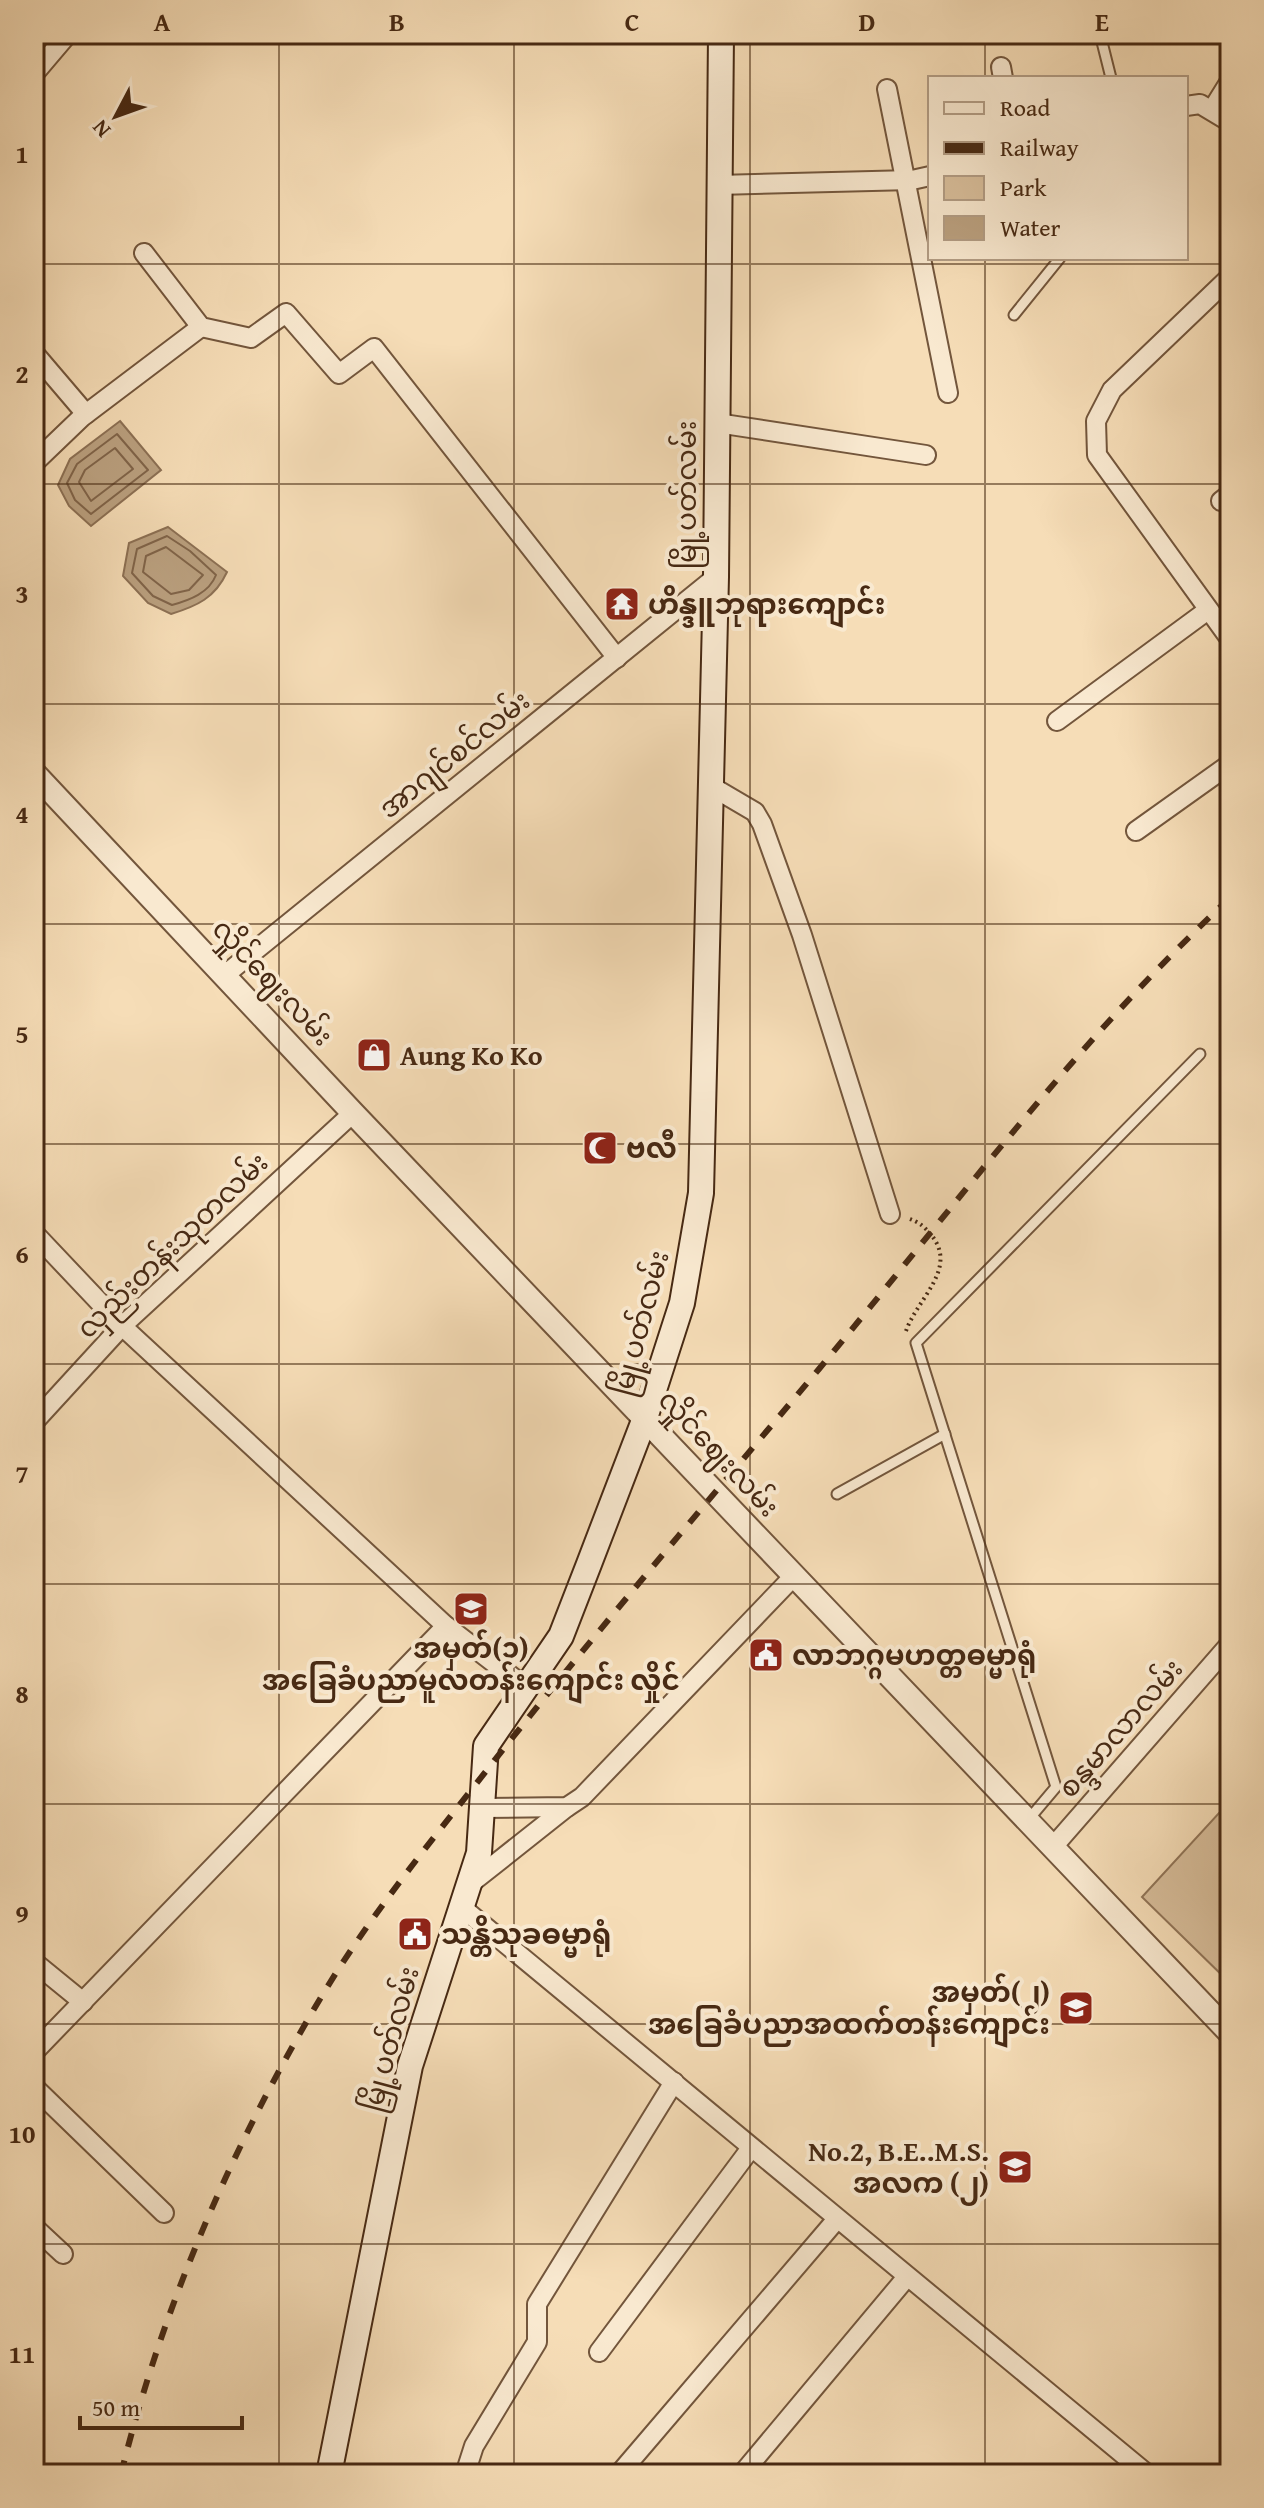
<svg xmlns="http://www.w3.org/2000/svg" width="1264" height="2508" font-family="'Gentium Book Plus','Noto Sans Myanmar',serif">
<style>
.green{fill:#d8be9b;stroke:#907457;stroke-width:2}
.water{fill:#baa07f;stroke:#8c7054;stroke-width:2}
.lines{fill:none;stroke-linecap:round;stroke-linejoin:round}
.shore{stroke:#806449;stroke-width:2}
.service-casing{stroke:#73563c;stroke-width:13}
.minor-casing{stroke:#73563c;stroke-width:22}
.tertiary-casing{stroke:#73563c;stroke-width:26}
.secondary-casing{stroke:#472913;stroke-width:28}
.path{stroke:#472913;stroke-width:4;stroke-dasharray:2 4;stroke-linecap:butt}
.service{stroke:#f9e9d0;stroke-width:9}
.minor{stroke:#f9e9d0;stroke-width:18}
.tertiary{stroke:#f9e9d0;stroke-width:22}
.secondary{stroke:#f9e9d0;stroke-width:24}
.rail{stroke:#472913;stroke-width:6;stroke-dasharray:14 14;stroke-linecap:butt}
.grid{fill:none;stroke:#472913;stroke-width:2;stroke-opacity:0.55}
.labels{text-anchor:middle;stroke-width:8;stroke-linejoin:round;paint-order:stroke}
.street-label{font-size:28px;fill:#472913;stroke:#f9e9d0}
.poi-label{font-size:28px;font-weight:bold;fill:#472913;stroke:#f9e9d0;text-anchor:start}
.neatline{fill:none;stroke:#472913;stroke-width:3}
.grid-label{font-size:26px;text-anchor:middle;font-weight:bold;fill:#472913}
</style>
<rect width="100%" height="100%" fill="#f6ddb7"/>
<filter id="stains"><feTurbulence type="fractalNoise" baseFrequency=".0025" numOctaves="4"/><feColorMatrix values="0 0 0 0 .2 0 0 0 0 .09 0 0 0 0 .02 0 0 0 .5 -.17"/></filter>
<radialGradient id="worn" r=".72"><stop offset=".6" stop-color="#630" stop-opacity="0"/><stop offset="1" stop-color="#630" stop-opacity=".3"/></radialGradient>
<polygon class="green" points="1230,1801 1230,1983 1142,1897"/>
<g class="water">
<polygon points="120,421 161,470 91,526 69,506 58,485 70,459"/>
<path d="M168,527L227,572C215,598 197,606 171,614L148,603L123,576L129,543Z"/>
</g>
<g class="lines">
<g class="shore">
<polygon points="117,434 148,470 91,514 75,500 67,483 77,464"/>
<polygon points="115,448 133,469 91,501 79,482 85,470"/>
<path d="M167,536L190,551L216,575C209,593 190,600 172,605L153,596L132,573L137,549Z"/>
<polygon points="166,547 203,575 189,590 171,594 143,572 146,556"/>
</g>
<defs>
<g id="service">
<polyline points="1100,34 1111,78"/>
<polyline points="1014,315 1060,258"/>
<polyline points="837,1494 945,1434"/>
<polyline points="1029,1819 1056,1787 916,1343 1200,1054"/>
</g>
<g id="minor">
<polyline points="1001,67 1003,78"/>
<polyline points="34,74 68,34"/>
<polyline points="887,89 948,393"/>
<polyline points="1186,106 1200,104 1230,122"/>
<polyline points="1212,110 1230,81"/>
<polyline points="718,185 912,180 930,176"/>
<polyline points="144,253 201,327 251,338 286,313 339,374 374,348 617,658"/>
<polyline points="1230,277 1112,390 1096,421 1097,455 1230,639"/>
<polyline points="34,353 86,414"/>
<polyline points="717,423 926,455"/>
<polyline points="34,463 82,417 201,327"/>
<polyline points="1221,501 1230,494"/>
<polyline points="1057,721 1208,610"/>
<polyline points="709,785 755,812 762,824 802,935 890,1214"/>
<polyline points="1136,831 1230,764"/>
<polyline points="226,974 716,577"/>
<polyline points="34,1233 122,1326 446,1626 524,1686"/>
<polyline points="34,1422 122,1326 353,1113"/>
<polyline points="482,1808 567,1807 582,1797 794,1576"/>
<polyline points="1052,1848 1230,1644"/>
<polyline points="466,1887 567,1807"/>
<polyline points="460,1906 1147,2474"/>
<polyline points="34,1962 83,2002"/>
<polyline points="34,2052 446,1626"/>
<polyline points="34,2087 164,2213"/>
<polyline points="34,2227 63,2254"/>
<polyline points="599,2352 751,2148"/>
<polyline points="465,2474 474,2446 537,2342 537,2304 674,2082"/>
<polyline points="619,2474 837,2219"/>
<polyline points="742,2474 906,2278"/>
</g>
<polyline id="tertiary" points="34,773 353,1113 1230,2033"/>
<polyline id="secondary" points="329,2474 410,2066 479,1853 486,1746 561,1636 589,1564 645,1418 682,1303 701,1193 716,577 721,34"/>
</defs>
<use href="#service" class="service-casing"/>
<use href="#minor" class="minor-casing"/>
<use href="#tertiary" class="tertiary-casing"/>
<use href="#secondary" class="secondary-casing"/>
<path class="path" d="M906,1331C917,1299 958,1269 932,1236C924,1226 919,1222 907,1218"/>
<use href="#service" class="service"/>
<use href="#minor" class="minor"/>
<use href="#tertiary" class="tertiary"/>
<use href="#secondary" class="secondary"/>
<path class="rail" d="M121,2474C163,2304 235,2139 326,1989C375,1909 436,1835 494,1761C599,1628 710,1499 819,1369C952,1210 1078,1039 1230,898"/>
</g>
<path class="grid" d="M279,34V2474M514,34V2474M750,34V2474M985,34V78M985,258V2474M34,264H1230M34,484H1230M34,704H1230M34,924H1230M34,1144H1230M34,1364H1230M34,1584H1230M34,1804H1230M34,2024H1230M34,2244H1230"/>
<defs>
<symbol id="temple-square" viewBox="-11 -11 22 22"><rect x="-9" y="-9" width="18" height="18" rx="4" fill="#8f2418" stroke="#f9e9d0"/><path d="M0-6L5-2H3V0L6.5 2.5H4V6H1.5V3h-3V6H-4V2.5H-6.5L-3 0V-2H-5Z" fill="#fff"/></symbol>
<symbol id="shop-square" viewBox="-11 -11 22 22"><rect x="-9" y="-9" width="18" height="18" rx="4" fill="#8f2418" stroke="#f9e9d0"/><path d="M-5-2.5h2.3a2.7 3.5 0 0 1 5.4 0H5L5.5 6h-11ZM-1.5-2.5h3a1.5 2.3 0 0 0-3 0Z" fill="#fff"/></symbol>
<symbol id="mosque-square" viewBox="-11 -11 22 22"><rect x="-9" y="-9" width="18" height="18" rx="4" fill="#8f2418" stroke="#f9e9d0"/><path d="M3.5-4.9A6 6 0 1 0 3.5 4.9A5 5 0 1 1 3.5-4.9Z" fill="#fff"/></symbol>
<symbol id="school-square" viewBox="-11 -11 22 22"><rect x="-9" y="-9" width="18" height="18" rx="4" fill="#8f2418" stroke="#f9e9d0"/><path d="M0-5L7-2L0 1L-7-2ZM-4 1L0 2.5L4 1V4Q0 6-4 4Z" fill="#fff"/></symbol>
<symbol id="civic-square" viewBox="-11 -11 22 22"><rect x="-9" y="-9" width="18" height="18" rx="4" fill="#8f2418" stroke="#f9e9d0"/><path d="M-.6-6.5H3V-4.5H.6V-3L4-1V1h2V6H-6V1h2V-1L-.6-3ZM-1.2 2.5V6h2.4V2.5Z" fill="#fff"/></symbol>
</defs>
<g fill-rule="evenodd">
<use href="#temple-square" x="602" y="584" width="40" height="40"/>
<use href="#shop-square" x="354" y="1035" width="40" height="40"/>
<use href="#mosque-square" x="580" y="1128" width="40" height="40"/>
<use href="#school-square" x="451" y="1589" width="40" height="40"/>
<use href="#civic-square" x="746" y="1635" width="40" height="40"/>
<use href="#civic-square" x="395" y="1914" width="40" height="40"/>
<use href="#school-square" x="1056" y="1988" width="40" height="40"/>
<use href="#school-square" x="995" y="2147" width="40" height="40"/>
</g>
<g class="labels">
<g class="street-label">
<text transform="translate(686 495) rotate(-90)" y="10">မြို့ပတ်လမ်း</text>
<text transform="translate(454 754) rotate(-39)" y="10">အာဂျင်စင်လမ်း</text>
<text transform="translate(273 982) rotate(47)" y="10">လှိုင်ဈေးလမ်း</text>
<text transform="translate(172 1245) rotate(-44)" y="10">လှည်းတန်းသုတလမ်း</text>
<text transform="translate(640 1323) rotate(-75)" y="10">မြို့ပတ်လမ်း</text>
<text transform="translate(719 1453) rotate(47)" y="10">လှိုင်ဈေးလမ်း</text>
<text transform="translate(1120 1728) rotate(-49)" y="10">စန္ဒမာလာလမ်း</text>
<text transform="translate(390 2039) rotate(-75)" y="10">မြို့ပတ်လမ်း</text>
</g>
<g class="poi-label">
<text x="648" y="614">ဟိန္ဒူဘုရားကျောင်း</text>
<text x="400" y="1065">Aung Ko Ko</text>
<text x="626" y="1158">ဗလီ</text>
<text x="471" y="1658" text-anchor="middle">အမှတ်(၁)<tspan x="471" dy="32">အခြေခံပညာမူလတန်းကျောင်း လှိုင်</tspan></text>
<text x="792" y="1665">လာဘဂ္ဂမဟတ္တဓမ္မာရုံ</text>
<text x="441" y="1944">သန္တိသုခဓမ္မာရုံ</text>
<text x="1050" y="2002" text-anchor="end">အမှတ်(၂)<tspan x="1050" dy="32">အခြေခံပညာအထက်တန်းကျောင်း</tspan></text>
<text x="989" y="2161" text-anchor="end">No.2, B.E..M.S.<tspan x="989" dy="32">အလက (၂)</tspan></text>
</g>
</g>
<rect width="1264" height="2508" fill="none" stroke="#f6ddb7" stroke-width="88"/>
<rect x="928" y="76" width="260" height="184" fill="#f9e9d0" stroke="#b29c84" stroke-width="2"/>
<rect x="944" y="102" width="40" height="12" fill="#f9e9d0" stroke="#b29c84" stroke-width="2"/>
<text x="1000" y="116" font-size="24" fill="#472913">Road</text>
<rect x="944" y="142" width="40" height="12" fill="#472913" stroke="#b29c84" stroke-width="2"/>
<text x="1000" y="156" font-size="24" fill="#472913">Railway</text>
<rect x="944" y="176" width="40" height="24" fill="#d8be9b" stroke="#b29c84" stroke-width="2"/>
<text x="1000" y="196" font-size="24" fill="#472913">Park</text>
<rect x="944" y="216" width="40" height="24" fill="#baa07f" stroke="#b29c84" stroke-width="2"/>
<text x="1000" y="236" font-size="24" fill="#472913">Water</text>
<g transform="translate(116 116) rotate(229)" stroke="#f9e9d0" stroke-width="6" paint-order="stroke">
<path d="M0-6L14 30L0 20L-14 30Z" fill="#472913"/>
<text y="-12" font-size="22" font-weight="bold" text-anchor="middle" fill="#472913">N</text>
</g>
<path d="M80 2416v12h162v-12" fill="none" stroke="#472913" stroke-width="4"/>
<text x="92" y="2416" font-size="24" fill="#472913" stroke="#f9e9d0" stroke-width="6" paint-order="stroke">50 m</text>
<rect x="44" y="44" width="1176" height="2420" class="neatline"/>
<g class="grid-label">
<text x="162" y="31">A</text>
<text x="397" y="31">B</text>
<text x="632" y="31">C</text>
<text x="867" y="31">D</text>
<text x="1102" y="31">E</text>
<text x="22" y="163">1</text>
<text x="22" y="383">2</text>
<text x="22" y="603">3</text>
<text x="22" y="823">4</text>
<text x="22" y="1043">5</text>
<text x="22" y="1263">6</text>
<text x="22" y="1483">7</text>
<text x="22" y="1703">8</text>
<text x="22" y="1923">9</text>
<text x="22" y="2143">10</text>
<text x="22" y="2363">11</text>
</g>
<rect width="100%" height="100%" filter="url(#stains)"/>
<rect width="100%" height="100%" fill="url(#worn)"/>
</svg>
